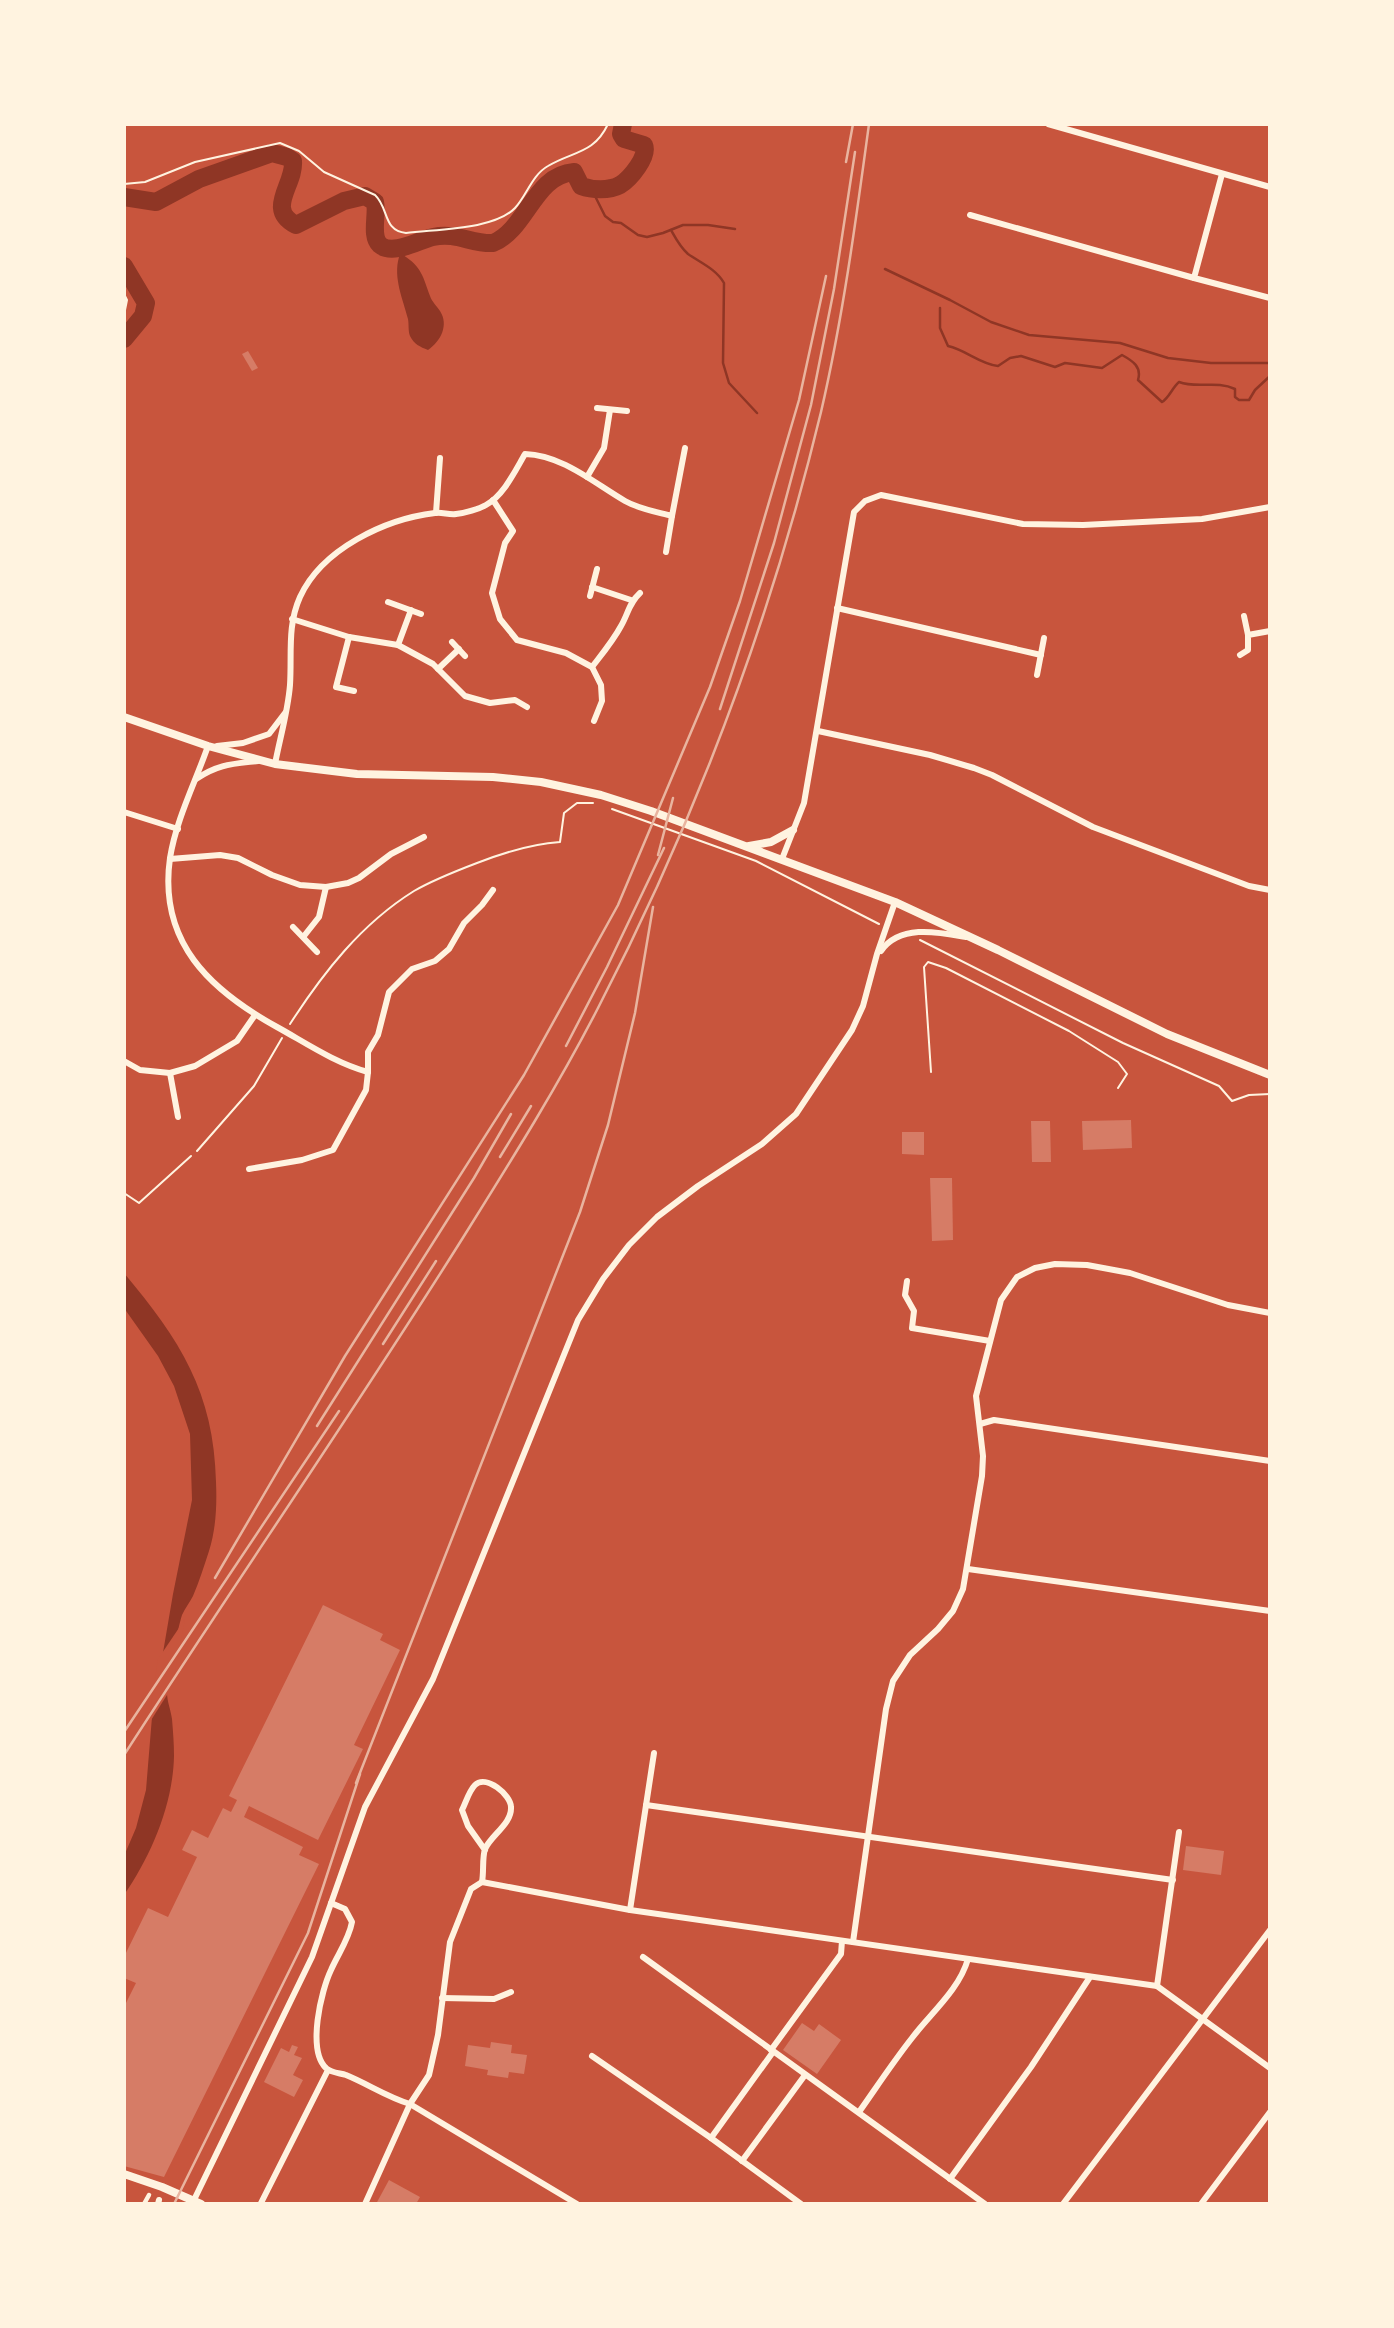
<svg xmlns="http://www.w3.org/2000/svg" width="1394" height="2328" font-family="'PT Serif',serif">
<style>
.water{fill:#8f3625}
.pier{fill:#c8553d}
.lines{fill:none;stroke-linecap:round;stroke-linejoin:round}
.stream{stroke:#8f3625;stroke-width:2.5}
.river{stroke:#8f3625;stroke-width:18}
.building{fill:#d67c66}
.path{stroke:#fff3e0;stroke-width:2}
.pedestrian{stroke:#fff3e0;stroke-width:4.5}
.minor{stroke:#fff3e0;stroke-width:6}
.tertiary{stroke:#fff3e0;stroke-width:8}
.rail{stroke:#e9b49f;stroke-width:2.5}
</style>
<rect width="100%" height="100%" fill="#c8553d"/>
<g class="water">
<path d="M403,255C422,267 423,277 430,296C432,302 437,306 440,311C449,325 441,341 428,350C420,347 414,344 410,336C408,331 409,324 408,319C403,299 393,278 399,257Z"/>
<path d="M124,1273C180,1340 214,1392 216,1482C217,1505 216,1529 209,1551C204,1566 199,1582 193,1596C190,1602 185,1608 182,1615C177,1631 168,1677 167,1693C167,1701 171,1711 172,1719C173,1731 174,1744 174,1756C173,1805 151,1856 124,1895V1856L136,1828L146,1790L152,1717L173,1594L192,1500L190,1434L174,1386L158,1356L124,1308Z"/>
</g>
<polygon class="pier" points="185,1619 172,1687 148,1725 158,1659"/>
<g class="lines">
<g class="stream">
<polyline points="592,190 605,216 613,222 621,223 638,235 647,237 663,233 683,225 708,225 735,229"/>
<path d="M671,230C676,239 680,247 688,254C701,263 716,269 724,283L723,363L729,383L757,413"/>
<polyline points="885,269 950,300 991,322 1029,335 1120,343 1168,358 1211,363 1270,363"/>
<path d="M940,308V328L948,346C966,350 980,364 998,366L1010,358L1021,356L1055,367L1065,363L1102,368L1122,355C1133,361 1142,367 1138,380L1162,402C1169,398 1172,388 1179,382C1197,389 1216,380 1235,389V397L1239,400H1249L1255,390L1270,376"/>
</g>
<g class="river">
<path d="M124,197L156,202L199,179L272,153L287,157L293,161C295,185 265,209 296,225L344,201L365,196L375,202C378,214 370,236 380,245C393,256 419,240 433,237C457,232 471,244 493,243C527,229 534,175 574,172L581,186C592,190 609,191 620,185C630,179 649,156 644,145L624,139L621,134L623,124"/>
<polyline points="124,266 146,303 143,316 124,339"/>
</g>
</g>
<g class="building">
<polygon points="248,351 258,368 252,371 242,354"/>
<polygon points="1131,1120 1132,1148 1083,1150 1082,1121"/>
<polygon points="1031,1121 1050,1121 1051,1162 1032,1162"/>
<polygon points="902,1132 924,1132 924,1155 902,1154"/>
<polygon points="930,1178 952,1178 953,1240 932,1241"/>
<polygon points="323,1605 383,1634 380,1640 400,1650 354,1745 363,1749 318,1840 249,1806 244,1817 303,1847 299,1855 319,1864 164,2177 124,2166 124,2007 136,1983 124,1978 124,1957 148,1908 168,1917 197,1857 182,1850 192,1830 208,1838 223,1808 231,1812 237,1800 229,1796"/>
<polygon points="1186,1846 1224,1851 1221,1875 1183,1870"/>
<polygon points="802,2023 814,2031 819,2024 841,2040 817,2074 783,2050"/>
<polygon points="491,2042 512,2045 511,2053 527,2055 524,2074 509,2072 508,2078 487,2075 488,2070 465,2066 468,2045 490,2048"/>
<polygon points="292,2045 298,2047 294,2055 302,2058 293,2075 303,2080 294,2097 264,2082 281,2048 289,2052"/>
<polygon points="389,2180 420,2197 416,2204 376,2204"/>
</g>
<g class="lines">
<g class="path">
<path d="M124,184L145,182L195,162L280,143L299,151L324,172L375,195C389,208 383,231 406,233C436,229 494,230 515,208C527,195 532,175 548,166C573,151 594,154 608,124"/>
<polyline points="124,294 127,300 124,315"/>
<polyline points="612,809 756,861 879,924"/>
<polyline points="920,940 1123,1043 1219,1086 1232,1101 1249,1095 1270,1094"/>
<path d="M290,1024C323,973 361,924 414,891C433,880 456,871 477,863C505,852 531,844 560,842L564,813L577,803H593"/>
<polyline points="931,1072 924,967 928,962 946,968 1069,1031 1118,1062 1127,1074 1118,1088"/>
<polyline points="197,1151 254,1086 282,1038"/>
<polyline points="124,1193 139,1203 191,1156"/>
</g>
<polyline class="pedestrian" points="144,2204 149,2195"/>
<g class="minor">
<polyline points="1048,124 1270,187"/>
<polyline points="1222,174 1194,278 1270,298"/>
<polyline points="970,215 1194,278"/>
<polyline points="597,408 627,411"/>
<polyline points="587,477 604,448 610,410"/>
<polyline points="493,500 513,531 505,543 492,593 500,619 517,640 566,653 592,667 601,685 602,701 594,721"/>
<polyline points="436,513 440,458"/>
<polyline points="666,552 672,516"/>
<polyline points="592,587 631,600"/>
<polyline points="590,596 597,569"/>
<polyline points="388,602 421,614"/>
<polyline points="837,608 1041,655"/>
<polyline points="1244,616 1248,635"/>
<polyline points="292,619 349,637 398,645 433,664 465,696 490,703 515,700 527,707"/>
<polyline points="349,637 336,687 354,691"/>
<polyline points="452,642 465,656"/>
<polyline points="398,645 411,610"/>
<polyline points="1240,655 1248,650 1248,635 1270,631"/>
<path d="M592,667C602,654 613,641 621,626C628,614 629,603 640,593"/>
<polyline points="438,669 459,649"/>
<polyline points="1037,675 1044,638"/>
<polyline points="818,731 930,755 974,768 992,775 1093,827 1249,886 1270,890"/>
<path d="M208,746C195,783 176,820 170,858C158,942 210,990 277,1027C306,1043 335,1063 368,1072L366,1090L333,1150L302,1160L249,1169"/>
<polyline points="217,746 243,743 269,734 285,713"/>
<path d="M275,764C280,738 288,711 290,685C292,654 287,626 300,597C322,549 385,519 435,513C442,512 449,515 456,514C465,513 479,509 486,505C504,495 515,471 525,454C562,455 594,483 625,501C639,509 657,512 672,516L685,448"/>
<path d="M196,779C218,764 232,764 258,761"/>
<polyline points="124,812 178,829"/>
<polyline points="170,859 220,855 238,858 272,875 300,885 326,887 348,883 359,878 391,854 424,837"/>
<polyline points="782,859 804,803 854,512 865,501 881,495 1023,524 1083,525 1202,519 1270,507"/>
<polyline points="293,927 317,952"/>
<polyline points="304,936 319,917 326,887"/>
<path d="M881,951C900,924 938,932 966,937"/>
<polyline points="124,1061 140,1070 170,1073 195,1066 237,1041 255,1015"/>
<polyline points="368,1072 368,1052 378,1035 389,992 412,969 435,961 449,949 464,923 482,905 493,890"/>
<polyline points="170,1073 178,1117"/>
<polyline points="907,1281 905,1295 914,1311 912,1328 990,1341"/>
<polyline points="980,1424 994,1420 1270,1461"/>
<polyline points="968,1569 1270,1611"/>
<polyline points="646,1805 1173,1880"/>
<polyline points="482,1882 630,1910 1157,1986 1270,2068"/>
<path d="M482,1882C484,1872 482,1858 485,1849C491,1835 512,1824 511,1807C511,1795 486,1774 475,1785C469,1791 466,1802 462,1810L468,1826L485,1850"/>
<path d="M331,1903L345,1909L352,1922C349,1939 338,1954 331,1970C321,1991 307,2050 326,2068C331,2073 340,2073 346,2075C368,2084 387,2097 410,2104L577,2204"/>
<polyline points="630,1910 654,1753"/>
<polyline points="853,1942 886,1709 893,1681 910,1655 938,1629 953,1611 963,1589 982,1476 983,1456 976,1396 1001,1300 1017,1277 1035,1268 1055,1264 1087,1265 1130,1273 1228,1305 1270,1313"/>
<polyline points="643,1957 985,2204"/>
<polyline points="1157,1986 1179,1832"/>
<polyline points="442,1998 494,1999 511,1992"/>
<polyline points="771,2050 841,1954 842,1941"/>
<polyline points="592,2056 711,2138 801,2204"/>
<path d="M859,2112C876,2088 893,2062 912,2038C931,2013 959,1990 968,1959"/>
<polyline points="711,2138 773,2052"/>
<polyline points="742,2161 805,2075"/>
<polyline points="950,2179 1031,2067 1090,1977"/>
<polyline points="193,2202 312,1957 365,1807 433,1679 578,1320 603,1279 629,1245 657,1217 698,1186 762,1144 796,1114 852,1030 863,1006 877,954 895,902"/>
<polyline points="261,2203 328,2070"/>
<polyline points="158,2204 159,2200"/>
<polyline points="365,2204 410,2104 429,2075 438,2035 450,1942 471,1889 482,1882"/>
<polyline points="1063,2204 1270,1930"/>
<polyline points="1201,2204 1270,2112"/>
</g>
<g class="tertiary">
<polyline points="124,717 208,746 275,764 357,774 493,777 541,782 601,795 651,811 895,902 998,950 1167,1034 1270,1075"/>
<polyline points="749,846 771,842 793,830"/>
<polyline points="124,2174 162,2187 201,2204"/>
</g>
<g class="rail">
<polyline points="846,162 853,124"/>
<polyline points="720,709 774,543 811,405 834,289 855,152"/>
<polyline points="658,855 673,798"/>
<polyline points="566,1046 607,967 664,848"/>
<polyline points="500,1157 531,1106"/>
<polyline points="383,1344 436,1261"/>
<polyline points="317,1426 474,1178 511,1114"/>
<polyline points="215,1578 345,1356 524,1075 618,905 710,687 740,601 799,400 826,276"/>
<polyline points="124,1732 339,1411"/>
<path d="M124,1755C238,1578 358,1406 469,1228C514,1156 559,1084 598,1008C696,819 771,619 821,412C843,317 856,220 869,124"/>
<polyline points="356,1783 580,1212 608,1125 635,1013 653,907"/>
<polyline points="174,2204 308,1933 360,1774"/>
</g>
</g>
<rect width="1394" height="2328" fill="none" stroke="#fff3e0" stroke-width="252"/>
</svg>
